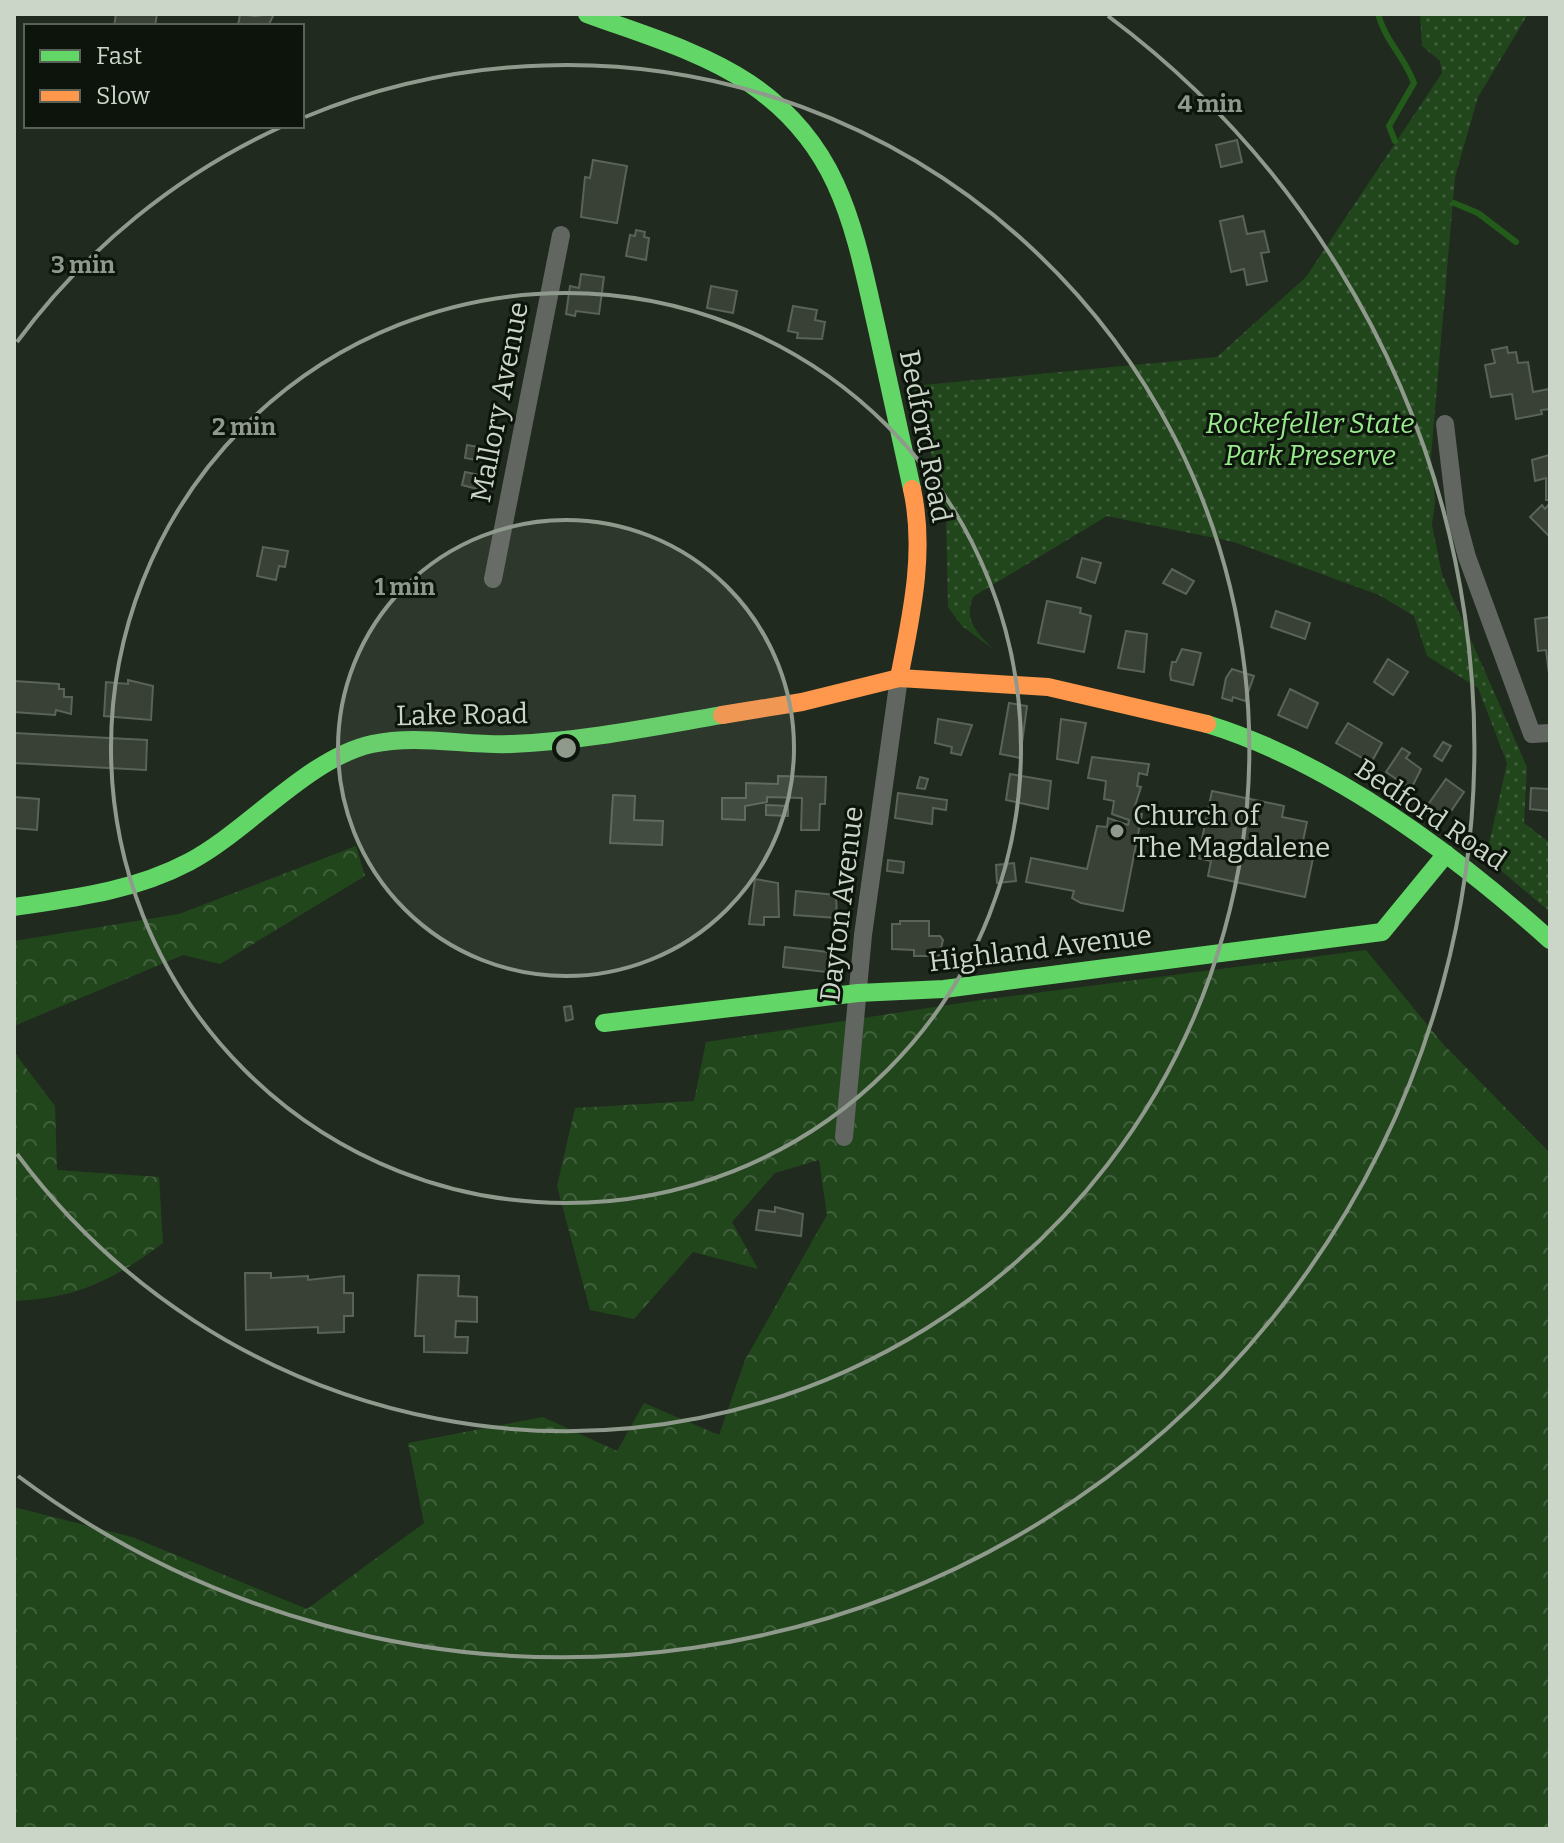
<svg xmlns="http://www.w3.org/2000/svg" width="1564" height="1843" font-family="Bitter,serif">
<style>
.grass{fill:url(#grass-dots)}
.forest{fill:url(#forest-crowns)}
.lines{fill:none;stroke-linecap:round;stroke-linejoin:round}
.stream{stroke:#235b1b;stroke-width:6}
.building{fill:#394137;stroke:#5a6358;stroke-width:2}
.street{stroke:#626661;stroke-width:18}
.fast{stroke:#63d668;stroke-width:18}
.slow{stroke:#ff974d;stroke-width:18}
.ring{fill:none;stroke:#8f9a8d;stroke-width:4}
.poi-dot{fill:#8f9a8d;stroke:#0c140b;stroke-width:3}
.labels{text-anchor:middle;stroke-width:6;stroke-linejoin:round;paint-order:stroke}
.street-label{font-size:28px;fill:#cbd6c9;stroke:#0c140b}
.park-label{font-size:28px;font-style:italic;fill:#98ea8c;stroke:#0c140b}
.poi-label{font-size:28px;fill:#cbd6c9;stroke:#0c140b;text-anchor:start}
.centre{fill:#8f9a8d;stroke:#0c140b;stroke-width:4}
.ring-label{font-size:24px;text-anchor:middle;font-weight:bold;fill:#8f9a8d;stroke:#0c140b;stroke-width:6;stroke-linejoin:round;paint-order:stroke}
</style>
<defs>
<pattern id="grass-dots" width="8" height="8" patternUnits="userSpaceOnUse" patternTransform="scale(2)"><rect width="8" height="8" fill="#21461c"/><path d="M2 2h.1M6 6h.1" fill="none" stroke="#40603c" stroke-width="1.8" stroke-linecap="round"/></pattern>
<pattern id="forest-crowns" width="20" height="18" patternUnits="userSpaceOnUse" patternTransform="scale(2)"><rect width="20" height="18" fill="#21461c"/><path d="M2 6a3 3 0 1 1 6 0M12 15a3 3 0 1 1 6 0" fill="none" stroke="#40603c"/></pattern>
</defs>
<rect width="100%" height="100%" fill="#202a1e"/>
<path class="grass" d="M1420,14H1528L1478,97L1455,177L1431,456L1435,501L1432,525L1442,574L1527,767L1524,823L1550,843V912L1486,858L1507,763L1478,688L1427,656L1414,616L1379,595L1234,542L1107,516L974,596C962,618 977,633 993,649L962,626L948,607L946,509L913,386L1217,357L1306,277L1442,73L1440,61L1422,46Z"/>
<g class="forest">
<polygon points="356,846 365,876 220,964 183,955 14,1026 14,941 179,914"/>
<polygon points="1366,950 1443,1044 1550,1153 1550,1829 14,1829 14,1507 132,1537 307,1609 424,1523 408,1443 543,1417 617,1451 644,1403 719,1435 745,1360 827,1215 819,1160 775,1173 732,1222 758,1269 693,1252 634,1319 590,1310 557,1186 575,1108 694,1101 706,1042 974,1001"/>
<path d="M14,1052L55,1106L57,1170L159,1177L163,1243C112,1281 77,1298 14,1301Z"/>
</g>
<g class="lines">
<g class="stream">
<path d="M1378,14C1386,42 1404,56 1414,83L1389,126L1395,141"/>
<polyline points="1454,203 1478,213 1516,242"/>
</g>
</g>
<g class="building">
<polygon points="116,14 157,14 155,26 114,26"/>
<polygon points="240,14 254,16 274,14 268,26 238,26"/>
<polygon points="1237,140 1242,162 1221,167 1216,145"/>
<polygon points="593,160 627,166 617,223 581,217 585,177 590,178"/>
<polygon points="1243,216 1247,234 1264,231 1269,252 1261,253 1267,281 1247,285 1244,269 1231,272 1220,221"/>
<polygon points="636,230 645,232 644,237 649,238 646,260 626,256 630,235 635,236"/>
<polygon points="581,274 604,277 599,314 576,311 575,316 566,314 570,286 579,288"/>
<polygon points="711,286 737,291 733,313 707,308"/>
<polygon points="793,306 817,310 815,320 825,322 822,339 797,338 798,333 788,331"/>
<polygon points="1507,347 1508,353 1516,352 1518,363 1528,362 1533,392 1549,389 1550,409 1541,410 1542,414 1516,419 1512,394 1491,397 1485,365 1495,363 1492,350"/>
<polygon points="467,445 484,448 482,461 465,458"/>
<polygon points="1549,455 1550,455 1550,500 1546,500 1546,478 1535,481 1532,460"/>
<polygon points="465,472 480,475 477,489 462,485"/>
<polygon points="1550,503 1550,534 1548,535 1530,517 1542,505 1545,509"/>
<polygon points="263,547 288,551 285,567 279,566 276,580 257,576"/>
<polygon points="1082,558 1101,563 1095,583 1077,577"/>
<polygon points="1172,569 1194,581 1186,594 1163,583"/>
<polygon points="1047,601 1081,608 1080,613 1091,616 1084,652 1038,643"/>
<polygon points="1276,611 1310,623 1305,639 1271,627"/>
<polygon points="1550,617 1550,674 1549,674 1546,650 1538,651 1535,619"/>
<polygon points="1126,631 1147,634 1144,672 1118,668"/>
<polygon points="1182,649 1201,653 1193,685 1171,680 1170,674 1172,662 1176,662"/>
<polygon points="1388,659 1408,672 1393,695 1374,682"/>
<polygon points="1232,669 1254,676 1245,701 1233,697 1232,701 1222,698 1226,678"/>
<polygon points="128,680 153,686 151,720 104,716 106,682 128,684"/>
<polygon points="14,681 59,684 59,689 64,689 64,697 72,697 71,714 56,710 55,715 14,712"/>
<polygon points="1290,689 1318,703 1307,728 1278,715"/>
<polygon points="1009,703 1027,706 1020,758 1000,754"/>
<polygon points="938,719 972,725 961,755 951,753 952,747 935,743"/>
<polygon points="1061,719 1086,723 1078,763 1057,759"/>
<polygon points="1348,723 1382,743 1371,763 1336,743"/>
<polygon points="14,733 147,740 146,770 14,763"/>
<polygon points="1443,742 1451,746 1442,761 1434,756"/>
<polygon points="1402,748 1410,753 1406,758 1421,769 1411,789 1386,772"/>
<polygon points="1092,757 1149,764 1147,775 1139,773 1137,786 1141,787 1133,812 1142,814 1123,911 1081,903 1072,898 1074,891 1026,882 1031,858 1087,869 1097,826 1107,827 1108,818 1128,825 1129,820 1112,814 1114,801 1104,799 1106,781 1088,778"/>
<polygon points="1010,774 1051,781 1048,809 1006,800"/>
<polygon points="778,776 826,777 825,804 820,804 819,830 801,830 802,798 767,797 767,802 745,806 745,820 722,819 722,798 746,798 746,783 778,784"/>
<polygon points="920,777 928,779 925,789 917,788"/>
<polygon points="1446,779 1464,792 1445,820 1427,806"/>
<polygon points="1550,781 1550,811 1530,809 1531,788 1549,789"/>
<polygon points="1212,791 1284,806 1282,817 1307,822 1301,850 1314,853 1305,897 1208,876 1211,861 1198,858"/>
<polygon points="898,793 947,800 946,810 933,808 932,824 895,818"/>
<polygon points="613,795 635,796 634,820 663,821 662,845 610,843"/>
<polygon points="14,797 39,799 37,830 14,828"/>
<polygon points="766,805 788,806 788,816 766,815"/>
<polygon points="888,860 904,862 903,873 887,871"/>
<polygon points="1014,863 1016,881 997,883 996,865"/>
<polygon points="755,879 778,883 779,917 764,917 764,925 749,924"/>
<polygon points="796,891 836,895 837,918 794,915"/>
<polygon points="900,921 929,921 929,936 940,936 943,940 939,956 914,956 914,950 892,949 892,924 900,924"/>
<polygon points="785,947 828,952 826,972 783,967"/>
<polygon points="571,1006 573,1019 566,1021 564,1007"/>
<polygon points="775,1207 803,1214 801,1236 756,1230 759,1210 775,1212"/>
<polygon points="245,1273 271,1273 271,1278 308,1276 308,1280 344,1276 344,1293 353,1293 353,1316 344,1316 344,1332 318,1333 318,1327 246,1330"/>
<polygon points="418,1275 459,1276 458,1296 477,1297 477,1322 456,1321 455,1337 468,1337 467,1353 424,1352 424,1336 415,1336"/>
</g>
<g class="lines">
<g class="street">
<polyline points="1445,424 1456,516 1467,557 1532,734 1550,733"/>
<polyline points="493,579 561,235"/>
<polyline points="844,1137 863,935 899,678"/>
</g>
<g class="fast">
<path d="M587,14C641,34 701,51 749,83C841,145 854,228 877,329C889,382 900,436 912,489"/>
<path d="M1207,724C1333,763 1453,853 1550,940"/>
<path d="M14,907C75,898 134,891 189,862C248,831 308,758 372,744C418,734 466,746 512,744C583,741 652,727 722,715"/>
<polyline points="604,1023 858,993 944,989 1382,932 1446,854"/>
</g>
<g class="slow">
<path d="M899,678C911,617 926,552 912,489"/>
<polyline points="722,715 802,702 899,678 1048,687 1207,724"/>
</g>
</g>
<circle cx="566" cy="748" r="228" fill="#8f9a8d" fill-opacity=".12"/>
<g class="ring">
<circle cx="566" cy="748" r="228"/>
<circle cx="566" cy="748" r="455"/>
<path d="M17 342A683 683 0 0 1 283 126M305 117A683 683 0 1 1 17 1154"/>
<path d="M1108 16A911 911 0 1 1 18 1476"/>
</g>
<circle class="poi-dot" cx="1117" cy="831" r="8"/>
<g class="labels">
<g class="street-label">
<text transform="translate(499 402) rotate(-79)" y="10">Mallory Avenue</text>
<text transform="translate(926 436) rotate(79)" y="10">Bedford Road</text>
<text transform="translate(462 714) rotate(-1)" y="10">Lake Road</text>
<text transform="translate(1431 814) rotate(34)" y="10">Bedford Road</text>
<text transform="translate(841 904) rotate(-83)" y="10">Dayton Avenue</text>
<text transform="translate(1040 948) rotate(-7)" y="10">Highland Avenue</text>
</g>
<g class="park-label">
<text x="1310" y="433">Rockefeller State<tspan x="1310" dy="32">Park Preserve</tspan></text>
</g>
<g class="poi-label">
<text x="1133" y="825">Church of<tspan x="1133" dy="32">The Magdalene</tspan></text>
</g>
</g>
<circle cx="566" cy="748" r="12" class="centre"/>
<g class="ring-label">
<text x="1210" y="112">4 min</text>
<text x="83" y="273">3 min</text>
<text x="244" y="435">2 min</text>
<text x="405" y="595">1 min</text>
</g>
<rect width="1564" height="1843" fill="none" stroke="#cbd6c9" stroke-width="32"/>
<rect x="24" y="24" width="280" height="104" fill="#0c140b" stroke="#586257" stroke-width="2"/>
<rect x="40" y="50" width="40" height="12" fill="#63d668" stroke="#586257" stroke-width="2"/>
<text x="96" y="64" font-size="24" fill="#cbd6c9">Fast</text>
<rect x="40" y="90" width="40" height="12" fill="#ff974d" stroke="#586257" stroke-width="2"/>
<text x="96" y="104" font-size="24" fill="#cbd6c9">Slow</text>
</svg>
